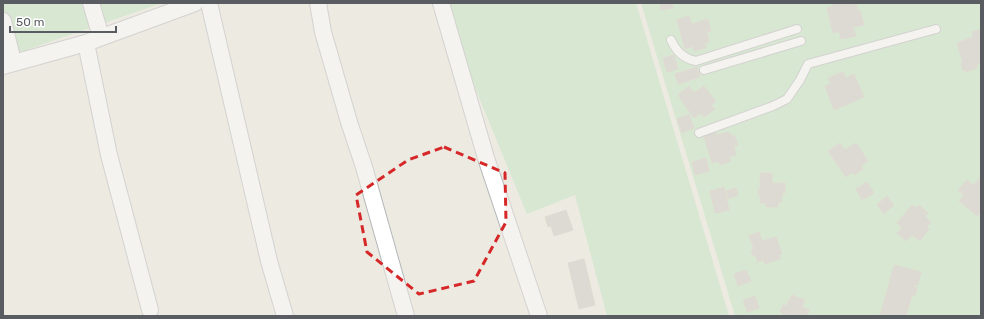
<svg xmlns="http://www.w3.org/2000/svg" width="984" height="319" font-family="Rubik,sans-serif">
<style>
.green{fill:#bde4be}
.building{fill:#c9c6c0;stroke:#d1cbbf}
.lines{fill:none;stroke-linecap:round;stroke-linejoin:round}
.lane-casing{stroke:#b4b7bb;stroke-width:10}
.street-casing{stroke:#b4b7bb;stroke-width:18}
.lane{stroke:#fff;stroke-width:8}
.street{stroke:#fff;stroke-width:16}
.marked{fill:none;stroke:#d62828;stroke-width:3;stroke-dasharray:8 5;stroke-linejoin:round}
</style>
<rect width="100%" height="100%" fill="#eceae1"/>
<g class="green">
<polygon points="3,3 162,3 3,58"/>
<polygon points="440,3 636,3 729,316 607,316 575,195 527,214"/>
<polygon points="641,3 981,3 981,316 735,316"/>
</g>
<g class="building">
<polygon points="660,3 672,3 673,8 661,10"/>
<polygon points="832,3 856,3 858,11 860,10 864,25 853,27 856,36 841,39 839,31 833,33 827,8 833,6"/>
<polygon points="689,16 692,24 708,19 711,31 707,32 709,42 704,43 706,48 694,51 693,46 685,49 677,20"/>
<polygon points="981,29 981,63 976,65 977,68 966,72 966,70 963,71 961,63 963,63 957,43 973,37 972,32"/>
<polygon points="674,55 678,69 667,72 663,58"/>
<polygon points="697,67 700,77 678,84 675,74"/>
<polygon points="843,72 846,78 854,74 864,97 834,110 825,86 831,84 828,78"/>
<polygon points="689,86 694,93 704,86 716,102 711,105 715,109 704,117 701,113 694,118 678,95"/>
<polygon points="689,114 694,128 682,133 677,119"/>
<polygon points="715,131 717,135 729,132 731,136 734,135 738,145 734,146 736,155 729,157 731,161 720,165 719,161 712,163 703,134"/>
<polygon points="840,143 845,150 856,143 868,161 861,166 863,169 854,175 852,172 846,177 828,151"/>
<polygon points="706,158 709,171 695,175 692,162"/>
<polygon points="760,173 772,173 772,183 785,183 785,193 782,193 782,202 778,203 778,207 766,207 766,203 760,203 760,195 758,195 758,189 760,189"/>
<polygon points="981,176 981,212 977,216 959,201 964,195 958,190 967,180 973,185"/>
<polygon points="867,182 874,193 862,200 856,189"/>
<polygon points="724,187 729,210 715,213 710,191"/>
<polygon points="736,188 738,195 728,199 726,191"/>
<polygon points="887,196 894,205 884,214 877,205"/>
<polygon points="912,205 916,208 919,205 928,213 925,216 931,222 927,227 929,229 920,241 912,235 906,241 897,233 902,228 897,223"/>
<polygon points="566,210 573,230 554,236 551,226 548,227 545,217"/>
<polygon points="759,232 762,241 776,237 782,254 779,255 780,259 765,264 764,260 758,262 755,255 753,256 751,250 754,249 749,236"/>
<polygon points="584,259 595,305 579,309 568,263"/>
<polygon points="894,265 921,272 918,285 914,285 914,287 917,288 915,296 912,295 906,316 880,316"/>
<polygon points="746,270 751,281 738,286 734,274"/>
<polygon points="792,295 805,300 802,307 809,310 807,316 782,316 783,313 780,312 783,305 786,306"/>
<polygon points="755,296 759,308 747,312 743,300"/>
</g>
<g class="lines">
<defs>
<g id="lane">
<path d="M671,40C676,51 684,59 696,61L797,29"/>
<polyline points="704,70 801,41"/>
<polyline points="699,133 773,106 787,99 800,80 808,64 936,29"/>
</g>
<g id="street">
<polyline points="91,3 101,37"/>
<polyline points="209,3 269,261 285,316"/>
<polyline points="318,3 323,32 349,122 364,167 406,316"/>
<polyline points="441,3 486,158 539,316"/>
<polyline points="3,21 13,62"/>
<polyline points="86,43 109,155 150,310"/>
<polyline points="3,66 86,43 195,3"/>
</g>
</defs>
<use href="#lane" class="lane-casing"/>
<use href="#street" class="street-casing"/>
<use href="#lane" class="lane"/>
<use href="#street" class="street"/>
</g>
<path d="M0 0H984V319H0ZM444,147L505,173L506,222L474,281L419,294L367,252L356,195L408,160Z" fill="#eceae1" fill-opacity=".55" fill-rule="evenodd"/>
<path class="marked" d="M444,147L505,173L506,222L474,281L419,294L367,252L356,195L408,160Z"/>
<rect width="984" height="319" fill="none" stroke="#595d62" stroke-width="8"/>
<path d="M10 26v6h106v-6" fill="none" stroke="#595d62" stroke-width="2"/>
<text x="16" y="26" font-size="12" fill="#595d62" stroke="#ffffff" stroke-width="3" paint-order="stroke">50 m</text>
</svg>
